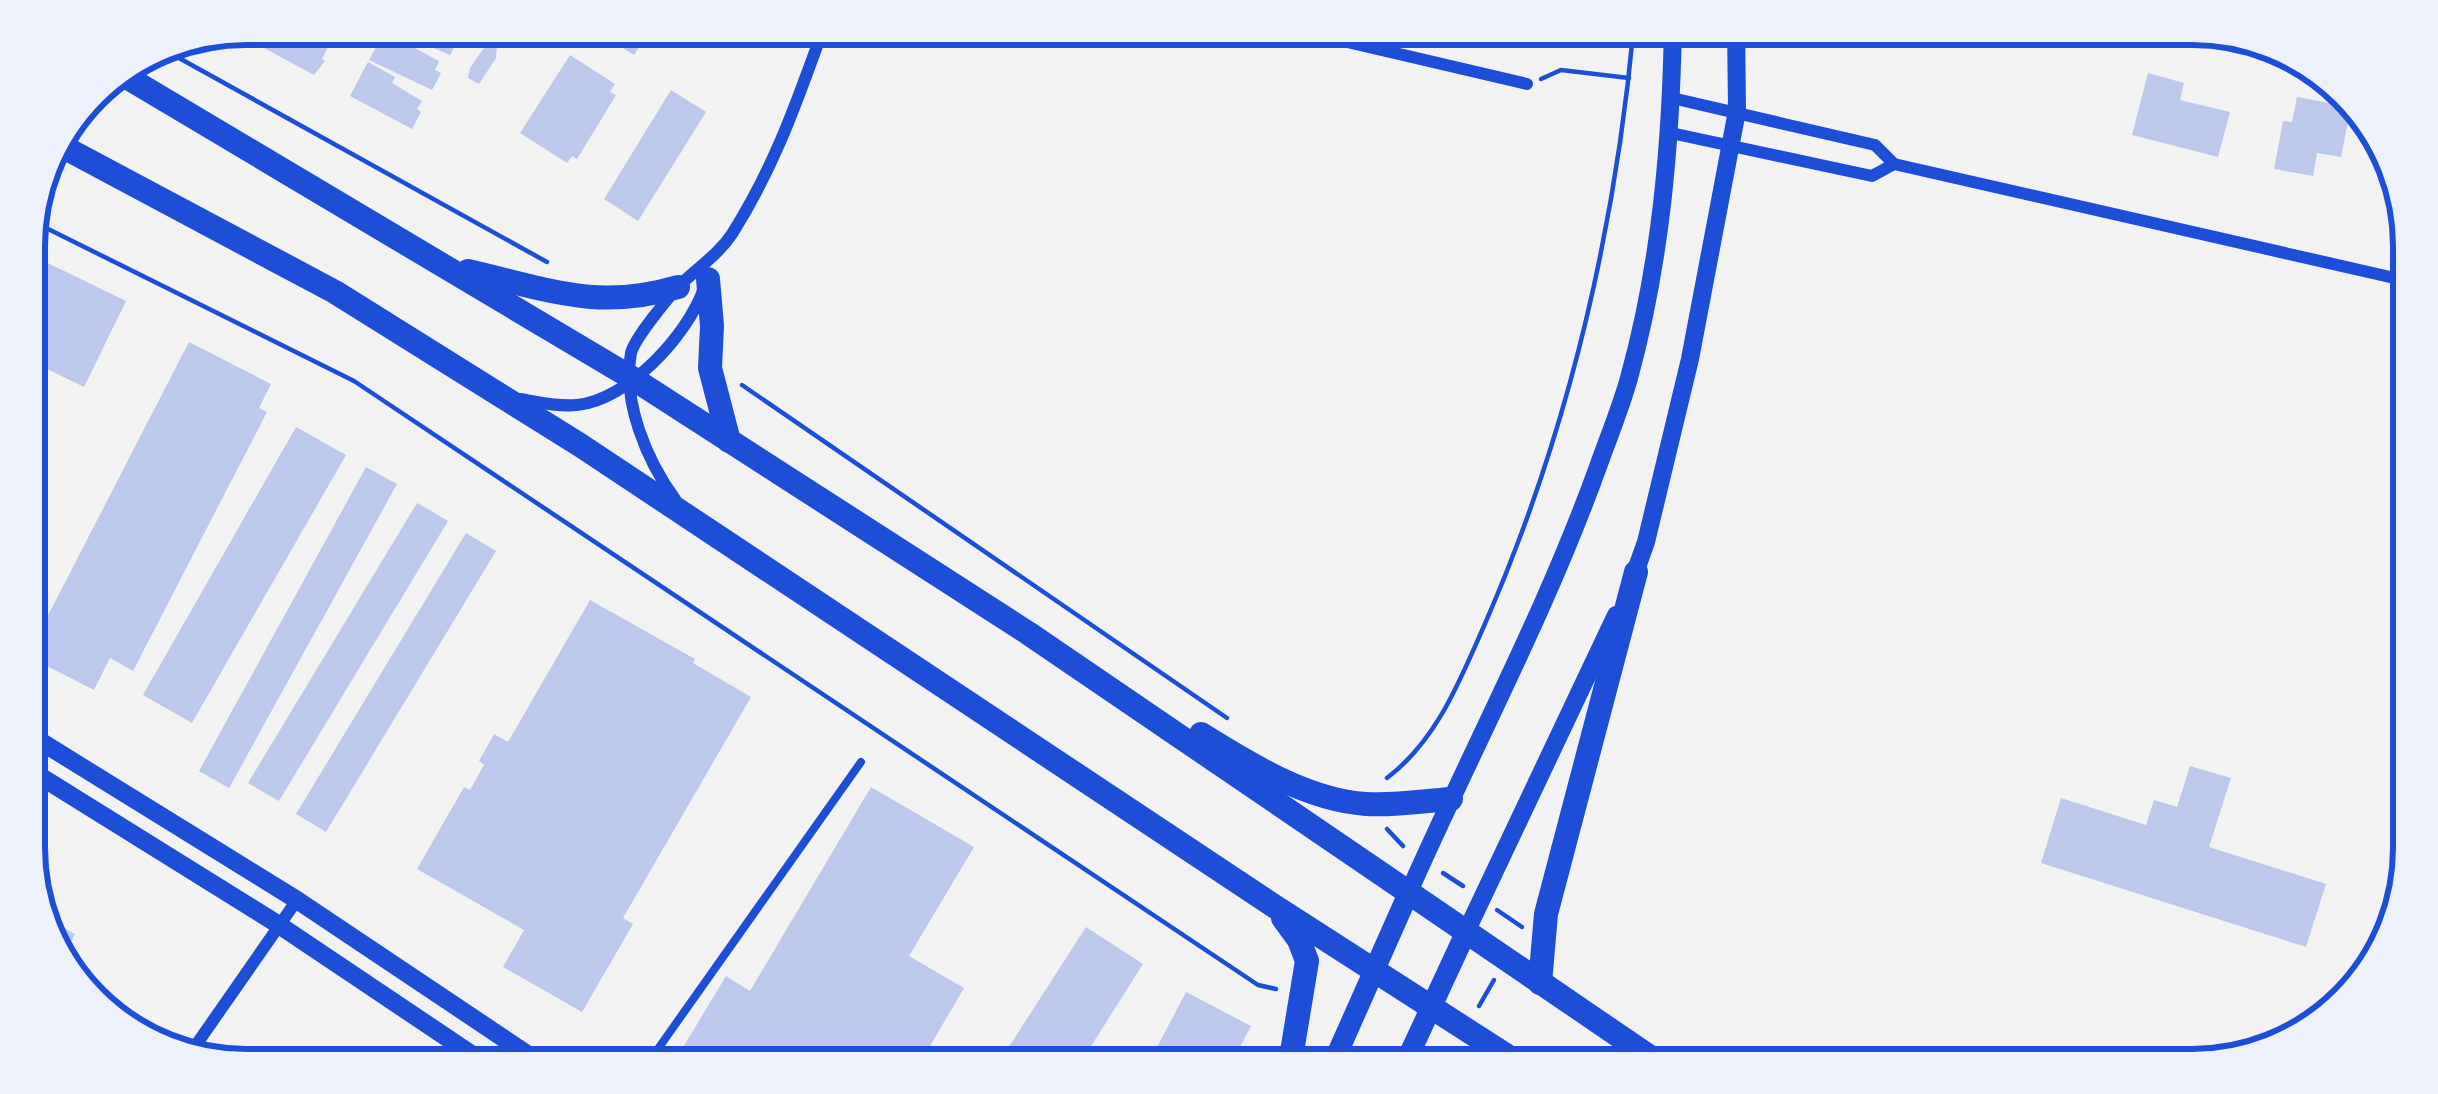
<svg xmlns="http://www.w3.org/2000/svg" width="2438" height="1094" font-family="'Roboto Condensed',sans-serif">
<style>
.building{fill:#bdc9ec}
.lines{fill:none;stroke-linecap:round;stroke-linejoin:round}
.path{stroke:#1d4ed8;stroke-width:4.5}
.service{stroke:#1d4ed8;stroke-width:8}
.minor{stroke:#1d4ed8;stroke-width:12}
.tertiary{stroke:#1d4ed8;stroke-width:18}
.secondary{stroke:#1d4ed8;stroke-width:21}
.primary{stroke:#1d4ed8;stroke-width:24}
.rim{fill:none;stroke:#1d4ed8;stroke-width:6}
</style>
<rect width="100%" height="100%" fill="#f2f2f2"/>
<g class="building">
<polygon points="246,24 265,27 267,24 286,24 301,32 305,24 342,24 345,28 338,40 333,37 322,59 325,61 314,75 231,30"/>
<polygon points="389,24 458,27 453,36 459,39 450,55 414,40 411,46 439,61 435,70 441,73 432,90 369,60"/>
<polygon points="607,24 654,24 634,55 601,34"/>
<polygon points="488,42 497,47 496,58 479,84 468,78 470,68"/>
<polygon points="570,55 615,84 610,92 616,95 577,159 572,156 567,163 520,133"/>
<polygon points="368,62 395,77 392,83 422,101 417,109 421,112 412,129 350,96"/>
<polygon points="2148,73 2184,83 2180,100 2230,112 2218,157 2132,135"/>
<polygon points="671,90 706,112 638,221 604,199"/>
<polygon points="2297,97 2351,107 2341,157 2317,153 2313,176 2274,169 2283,121 2292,122"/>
<polygon points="25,252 126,301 84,387 25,358"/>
<polygon points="189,342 271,384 259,408 267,412 133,671 110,658 94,690 27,656"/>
<polygon points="296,427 346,455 192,723 143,695"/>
<polygon points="366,467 397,484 229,788 199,771"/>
<polygon points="417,503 448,521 279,801 248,783"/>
<polygon points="466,533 496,551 326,832 296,814"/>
<polygon points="590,600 695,659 693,663 751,697 623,918 633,924 582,1012 503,967 524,930 417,869 464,787 470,790 484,765 479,761 494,734 508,742"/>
<polygon points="2190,766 2231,778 2209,847 2326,884 2306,947 2041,863 2061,798 2146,825 2154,800 2177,807"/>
<polygon points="871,787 974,847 909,956 964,988 916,1070 810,1070 815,1061 803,1053 793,1070 718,1070 682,1049 726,976 750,991"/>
<polygon points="39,915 75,934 60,960"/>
<polygon points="1086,927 1143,964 1076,1070 994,1070"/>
<polygon points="1186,992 1251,1026 1228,1070 1145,1070"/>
<polygon points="305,1054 332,1070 279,1070 287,1058 299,1065"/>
</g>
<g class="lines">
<g class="path">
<polyline points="170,53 547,262"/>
<polyline points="1541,79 1561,70 1629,78"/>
<polyline points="28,219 354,381 1258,985 1276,989"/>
<polyline points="742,385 1227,718"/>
<path d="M1387,778C1437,740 1459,682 1484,626C1568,434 1615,233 1634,24"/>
<polyline points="1387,829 1403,846"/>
<polyline points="1443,873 1463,886"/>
<polyline points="1497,910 1522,927"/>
<polyline points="1479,1006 1494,980"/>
<polyline points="1446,1070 1452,1053"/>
</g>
<polyline class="service" points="643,1070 861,762"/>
<g class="minor">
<polyline points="1271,24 1527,84"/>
<polyline points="1672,98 1875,145 1894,164 2412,282"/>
<polyline points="1671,133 1872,176 1894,164"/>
<path d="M520,399C537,402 559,407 577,405C628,400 688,335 704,288"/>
<path d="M675,499C647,461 622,402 631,353C634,339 668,298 679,286C697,268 718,255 732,234C776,164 797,101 825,24"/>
<polyline points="187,1058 297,900"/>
</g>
<g class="tertiary">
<polyline points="1631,584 1646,542 1690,359 1737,111 1736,24"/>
<polyline points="27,733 297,900 551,1070"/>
<polyline points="27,768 279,925 495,1070"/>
<path d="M1409,892C1472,749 1546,612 1599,464C1609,436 1621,407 1629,378C1661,262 1671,143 1673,24"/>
<polyline points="1467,930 1616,615"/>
</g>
<g class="secondary">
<polyline points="1330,1070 1409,892"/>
<polyline points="1402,1070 1467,930"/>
</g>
<g class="primary">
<polyline points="118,72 632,378 1028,633 1669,1070"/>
<polyline points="52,141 335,292 580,445 1274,906 1529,1070"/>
<path d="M468,271C546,289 597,311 678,287"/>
<polyline points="708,279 712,326 710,368 729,441"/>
<path d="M1201,734C1249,764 1307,800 1366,804C1394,806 1423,801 1451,799"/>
<polyline points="1283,918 1299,940 1307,961 1289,1070"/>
<polyline points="1540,983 1546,914 1636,572"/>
</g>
</g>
<path d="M0 0H2438V1094H0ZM246 45H2192A201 201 0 0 1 2393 246V848A201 201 0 0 1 2192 1049H246A201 201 0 0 1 45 848V246A201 201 0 0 1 246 45Z" fill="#edf1fc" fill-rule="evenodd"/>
<path class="rim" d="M246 45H2192A201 201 0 0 1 2393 246V848A201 201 0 0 1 2192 1049H246A201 201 0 0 1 45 848V246A201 201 0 0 1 246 45Z"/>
</svg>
